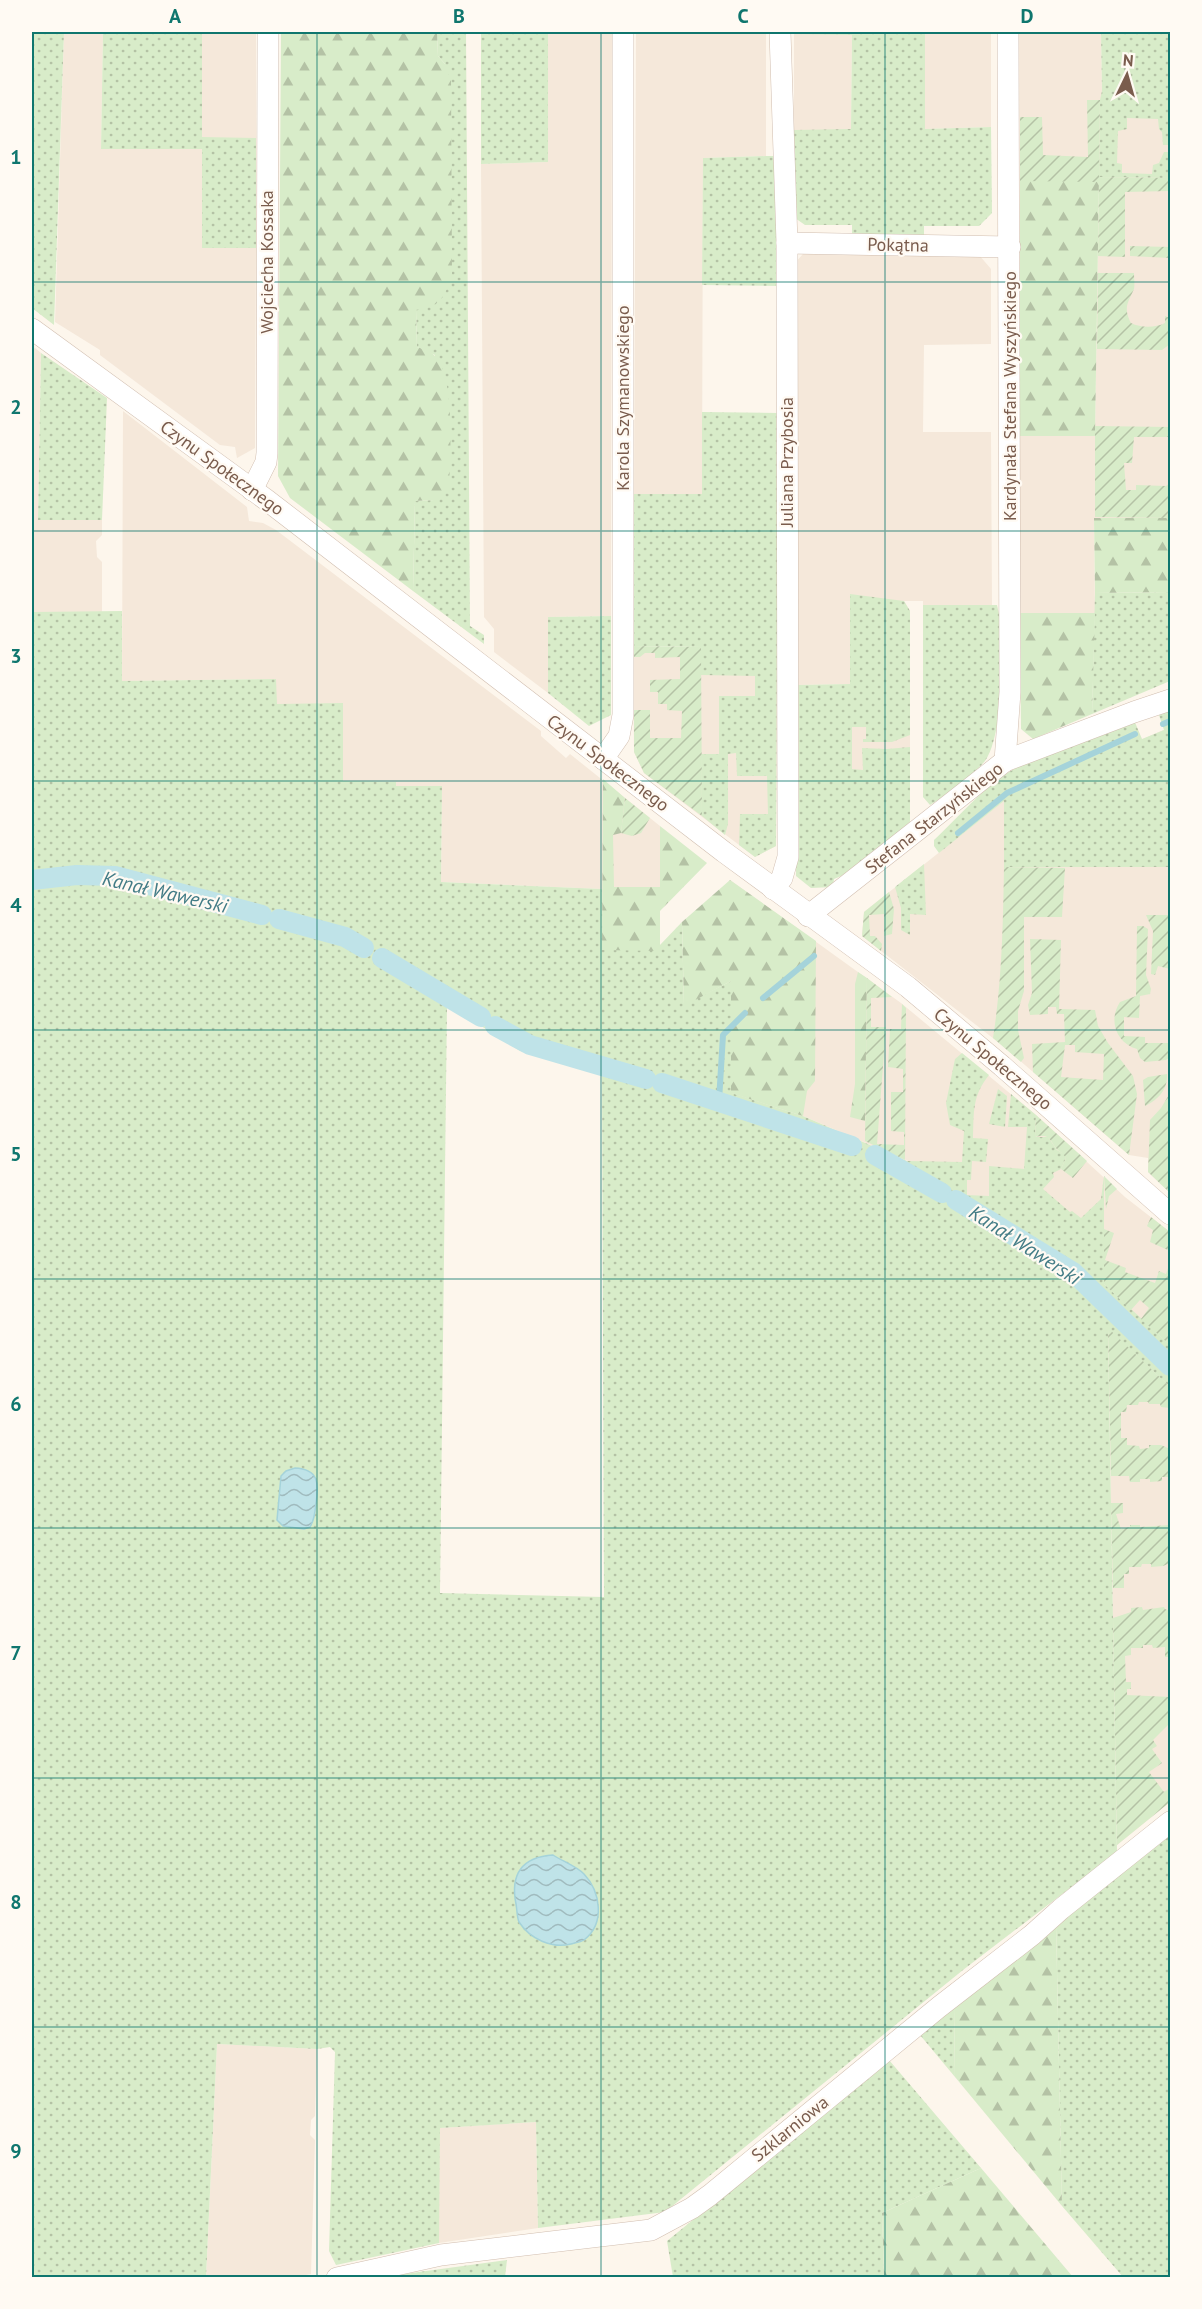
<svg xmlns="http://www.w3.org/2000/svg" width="1202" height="2309" font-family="'PT Sans',sans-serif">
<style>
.residential{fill:#f5e8da}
.grass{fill:url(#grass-dots);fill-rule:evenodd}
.forest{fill:url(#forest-firs)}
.garden{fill:url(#garden-furrows);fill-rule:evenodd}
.water{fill:url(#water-waves);stroke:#a5d3da;stroke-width:1.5}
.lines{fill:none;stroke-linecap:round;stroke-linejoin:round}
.stream{stroke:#a5d3da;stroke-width:6}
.canal{stroke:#bfe3e8;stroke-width:20}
.street-casing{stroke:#d1beb0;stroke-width:22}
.street{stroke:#fff;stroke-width:21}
.grid{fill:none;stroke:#0f766e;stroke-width:1.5;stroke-opacity:0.55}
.labels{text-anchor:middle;stroke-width:4.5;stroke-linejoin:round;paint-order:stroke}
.street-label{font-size:18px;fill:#7a5c4d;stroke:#fffaf3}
.water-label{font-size:20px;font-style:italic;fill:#437c86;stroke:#fffaf3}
.neatline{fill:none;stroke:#0f766e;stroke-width:2}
.grid-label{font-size:20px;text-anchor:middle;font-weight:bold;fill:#0f766e}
</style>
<defs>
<pattern id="grass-dots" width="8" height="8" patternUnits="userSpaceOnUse" patternTransform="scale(1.5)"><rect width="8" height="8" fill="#d8ecc9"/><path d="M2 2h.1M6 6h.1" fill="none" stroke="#b4c2a5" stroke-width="1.8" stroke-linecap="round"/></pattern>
<pattern id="forest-firs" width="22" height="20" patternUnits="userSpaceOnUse" patternTransform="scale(1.5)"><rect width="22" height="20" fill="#d8ecc9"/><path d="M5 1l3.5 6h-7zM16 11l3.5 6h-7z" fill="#b4c2a5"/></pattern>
<pattern id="garden-furrows" width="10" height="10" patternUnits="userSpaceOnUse" patternTransform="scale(1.5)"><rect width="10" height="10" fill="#d8ecc9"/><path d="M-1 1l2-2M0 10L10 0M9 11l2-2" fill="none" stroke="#b4c2a5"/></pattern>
<pattern id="water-waves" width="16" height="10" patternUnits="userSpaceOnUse" patternTransform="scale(1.5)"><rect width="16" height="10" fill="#bfe3e8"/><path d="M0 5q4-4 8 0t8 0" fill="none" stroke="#a0bbbe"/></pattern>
</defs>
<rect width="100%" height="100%" fill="#fdf6ec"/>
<g class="residential">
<polygon points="64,32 103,32 101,148 202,149 202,248 256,248 255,448 237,458 235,447 220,445 100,355 100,350 55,322"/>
<rect x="202" y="32" width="54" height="106"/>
<polygon points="548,32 612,32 611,616 548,617 548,693 494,652 494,629 484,617 481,164 548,162"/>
<polygon points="636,32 766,32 766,156 703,158 702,494 634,494"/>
<polygon points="925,32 991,32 991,127 925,129"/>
<polygon points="1019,32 1101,32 1102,91 1170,102 1170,518 1094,518 1095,613 1020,613 1020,436 1095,436 1099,182 1020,181"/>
<polygon points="794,34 852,34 851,130 794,130"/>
<polygon points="803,254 979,255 991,269 991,344 924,345 923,432 991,432 992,605 923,605 923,601 904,601 910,611 910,822 851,872 850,684 797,685 795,263"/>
<polygon points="35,348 41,353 38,519 102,520 102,535 96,541 97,557 102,562 102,612 32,612 32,350"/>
<polygon points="123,411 247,507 249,521 263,523 276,530 541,731 541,736 566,758 570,754 660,826 660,951 602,950 602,889 441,882 442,786 396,786 396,782 343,782 276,704 275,679 122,681"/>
<polygon points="633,646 777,676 776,846 755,857 644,773 634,752"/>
<polygon points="1170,727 1170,1193 1148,1172 1148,1158 1129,1155 1003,1046 862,936 864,912 1004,801"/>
<polygon points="730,880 901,1003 1036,1115 1125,1197 1170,1232 1170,1345 1131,1310 908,1161 803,1116 731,1093"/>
<polygon points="1108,1328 1170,1387 1170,1802 1117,1845"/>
<polygon points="217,2044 317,2049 315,2116 311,2120 310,2135 315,2140 311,2274 291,2278 206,2278"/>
<polygon points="536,2122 538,2228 439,2243 439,2128"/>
</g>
<g class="grass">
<polygon points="32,32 64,32 54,325 32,308"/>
<polygon points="103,32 202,32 202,137 256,138 256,248 202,248 202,149 101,149"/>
<polygon points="437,32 466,32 470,626 484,635 484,644 413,591 415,501 434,500 435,355 417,347 416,310 445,64 438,56"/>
<polygon points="481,32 548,32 548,162 481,164"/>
<polygon points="787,32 925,32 925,129 991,127 992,213 979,226 924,226 924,235 852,235 852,225 805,225 795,218 794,130 851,129 852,35 794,34"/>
<polygon points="1101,32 1170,32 1170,145 1163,145 1162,132 1159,129 1158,119 1127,118 1127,129 1118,131 1117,163 1122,164 1122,173 1152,174 1153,165 1159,163 1164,152 1170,152 1170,178 1099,177 1100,100 1102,91"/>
<polygon points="766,156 777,156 778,286 702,285 703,158"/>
<polygon points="41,353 107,398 102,520 38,520"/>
<polygon points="702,412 778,413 776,846 755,857 739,845 740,814 768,814 767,776 737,776 736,753 728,754 728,824 725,835 702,816 701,754 719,754 719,696 755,696 755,676 701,675 701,647 634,646 634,494 702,494"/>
<polygon points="1170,592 1170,681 1092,714 1095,593"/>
<polygon points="850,594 904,601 910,611 910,735 892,742 863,742 863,739 866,739 866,727 852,727 852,769 863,770 862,748 887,749 910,747 910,822 851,872 834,879 833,887 811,888 796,876 797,685 850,684"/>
<path d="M923,605H997C999,614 1002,624 1002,633C1003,661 1002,739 985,761C971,777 948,794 930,805L923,797Z"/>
<path d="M122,611V681L276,679L277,704L343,703V781L396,782V786H442L441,882L602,889L603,950H660L659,946L682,922L684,1005L731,981L732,1093L803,1116L907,1161L962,1162L964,1131L950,1125L946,1103L955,1059L962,1053L989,1075C972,1096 974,1112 973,1138L988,1139L986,1162L972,1161L971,1180H967V1195L989,1196V1166L1024,1169L1027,1127H1008L1011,1094L1036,1115L1035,1137H1048L1057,1150L1064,1154L1066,1158L1061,1169L1053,1173L1054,1177L1043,1189L1070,1212L1072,1211L1081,1218L1101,1199L1104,1176V1284L1170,1345V1387L1108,1329L1117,1852L963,1970L665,2212L538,2228L536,2122L440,2128L439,2243L336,2265L329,2251L335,2052L330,2047L317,2049L217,2044L206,2277L32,2278V612ZM447,1004L520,1051L602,1072L604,1597L440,1593Z"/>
<polygon points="611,616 611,715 589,726 548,693 548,617"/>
<path d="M1170,708V867H1004V801L939,853L934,846V840C960,816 983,787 1014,769C1051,747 1093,735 1134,720L1142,739L1164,730L1158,712Z"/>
<polygon points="924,864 926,915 910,914 910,935 901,930 901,908 895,887"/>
<polygon points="998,1089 1007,1096 1005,1127 989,1124"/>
<polygon points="1170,1834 1170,2277 1123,2277 1062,2206 1056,1924"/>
<polygon points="954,2007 955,2077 920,2035"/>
<polygon points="889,2060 981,2168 882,2213 884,2277 673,2277 667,2241"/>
<polygon points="507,2260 505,2277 382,2277"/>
</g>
<g class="forest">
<path d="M281,32H437L438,56L445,64L451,81L452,278C441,302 441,304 416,310L417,347C422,349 430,351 434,355C456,374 450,459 449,488L434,500L415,501L413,591L290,498L278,476Z"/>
<polygon points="1020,181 1099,181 1095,436 1020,436"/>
<polygon points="1094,518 1170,518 1170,592 1095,593"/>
<polygon points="1020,613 1095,613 1092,714 1033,739 1021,729"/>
<polygon points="603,779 625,798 621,833 613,835 614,887 660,887 660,826 707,863 660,911 660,951 602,950"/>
<polygon points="730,880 816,941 815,1081 807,1091 803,1116 731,1093 731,981 684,1006 682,922"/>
<polygon points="858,972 867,978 865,1121 850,1117 855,1084 855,984"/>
<polygon points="1056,1924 1062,2206 955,2077 954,2007"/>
<polygon points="981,2168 1073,2277 884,2277 882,2213"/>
</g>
<g class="garden">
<polygon points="1087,100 1100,100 1099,177 1170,178 1170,191 1125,192 1125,257 1098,256 1099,182 1020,181 1020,117 1042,117 1043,155 1088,157"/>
<polygon points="1130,246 1170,247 1170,258 1130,256"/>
<path d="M1098,273H1134C1134,278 1135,285 1134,289C1128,303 1123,307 1131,323C1141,328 1155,328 1165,323V316L1170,318V344L1162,350L1097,349Z"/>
<polygon points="1095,426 1170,427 1170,437 1134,437 1132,463 1124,463 1126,490 1136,490 1136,485 1166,486 1170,483 1170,518 1095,517"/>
<polygon points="633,646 701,647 702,816 644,773 634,752 634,710 650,710 650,738 681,738 682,711 667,710 667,704 658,704 658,692 650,692 650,680 680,679 680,657 655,658 655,653 645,653 640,657 634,657"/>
<polygon points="625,798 650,818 641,833 632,836 621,833"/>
<path d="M1004,867L1065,868L1062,917H1024V991L1018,1011V1030L1024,1058L1021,1062L993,1038C1002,981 1003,924 1004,867Z"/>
<polygon points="889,892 894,909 892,934 884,936 884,914 869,915 870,936 875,936 882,944 881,951 862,936 864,912"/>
<polygon points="1146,915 1170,915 1170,969 1158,966 1155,975 1151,974 1153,931"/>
<path d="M1137,926H1143L1148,929L1146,975L1151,989L1150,994L1140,996L1139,1018L1124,1017V1036L1145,1037V1043H1170V1057L1166,1060L1145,1062L1140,1058L1137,1049C1116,1043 1108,1020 1120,1002L1136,996Z"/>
<path d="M1030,939L1061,940L1059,1009L1095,1010L1098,1026L1108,1043L1133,1076L1137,1094L1129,1155L1033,1072L1032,1044L1065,1042L1064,1014H1057L1056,1007H1048V1014L1030,1015L1028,1005L1032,993ZM1065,1045H1075V1052L1104,1054L1103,1080L1061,1077Z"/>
<polygon points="867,978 892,997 871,998 871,1027 886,1027 877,1144 904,1145 904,1132 891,1131 891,1092 903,1092 903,1069 888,1067 890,1029 901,1029 902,1004 906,1008 905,1160 865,1141"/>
<path d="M1167,1074C1168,1089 1159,1099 1145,1106L1143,1080L1148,1077Z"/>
<polygon points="1170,1093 1170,1193 1148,1172 1150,1120 1161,1108"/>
<path d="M1036,1115L1087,1161L1073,1178L1061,1169L1066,1158C1064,1155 1062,1153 1059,1151C1049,1143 1053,1133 1035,1137Z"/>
<polygon points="1104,1176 1117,1189 1109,1196 1106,1209"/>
<polygon points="1151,1217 1170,1232 1170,1251 1150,1242 1153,1230 1147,1226"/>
<polygon points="1104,1229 1114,1233 1105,1260 1126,1268 1125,1272 1155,1283 1159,1271 1166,1274 1170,1263 1170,1345 1141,1319 1149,1308 1140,1300 1131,1310 1104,1284"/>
<polygon points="1108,1328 1170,1387 1170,1408 1161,1407 1160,1404 1149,1404 1148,1402 1139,1402 1138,1405 1127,1405 1126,1412 1121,1412 1121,1438 1127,1438 1127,1445 1139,1446 1140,1449 1149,1448 1149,1445 1161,1445 1170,1449 1170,1477 1162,1477 1162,1481 1150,1482 1150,1479 1140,1479 1140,1482 1130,1482 1129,1476 1111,1476"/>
<polygon points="1111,1503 1123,1503 1123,1513 1116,1514 1121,1529 1130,1527 1130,1525 1140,1525 1140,1527 1170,1525 1170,1563 1163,1566 1151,1567 1151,1564 1142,1564 1141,1567 1129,1567 1129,1574 1124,1574 1124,1588 1113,1588"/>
<polygon points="1142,1607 1143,1610 1164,1607 1165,1609 1170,1611 1170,1657 1165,1657 1165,1647 1153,1648 1152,1645 1143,1645 1143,1648 1131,1648 1131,1655 1125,1656 1126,1682 1131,1682 1131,1689 1127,1689 1127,1695 1170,1697 1170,1723 1153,1740 1157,1746 1152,1749 1162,1763 1149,1772 1164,1792 1170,1788 1170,1802 1117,1845 1113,1618 1131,1612 1131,1608"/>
</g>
<g class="water">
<path d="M295,1468C319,1469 319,1484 316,1503C315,1512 315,1519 310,1527L304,1529L283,1526L277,1520L281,1476L286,1471Z"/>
<path d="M553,1855C562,1861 576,1866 584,1874C600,1891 606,1923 584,1940C581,1942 575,1943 571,1944C552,1949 530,1939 519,1922C517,1918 517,1909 516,1904C510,1874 522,1857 553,1855Z"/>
</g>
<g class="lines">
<g class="stream">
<polyline points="1163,724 1170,721"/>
<polyline points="958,833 1007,793 1135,734"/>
<polyline points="763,998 814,956"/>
<polyline points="719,1101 723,1035 745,1013"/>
</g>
<g class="canal">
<polyline points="32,880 77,875 115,876 262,915"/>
<polyline points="279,919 345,937 364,948"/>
<polyline points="382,958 481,1017"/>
<polyline points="495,1026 530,1045 646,1079"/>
<polyline points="662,1083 852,1146"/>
<polyline points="875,1155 942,1193"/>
<polyline points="956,1200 1073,1272 1170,1366"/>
</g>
<defs>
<g id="street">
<polyline points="787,243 1010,247"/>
<polyline points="32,329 268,501 724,852 908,987 1002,1066 1170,1214"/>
<polyline points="252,490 266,462 267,453 268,32"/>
<polyline points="603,759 619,736 623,715 623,32"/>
<polyline points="1005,761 1010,692 1008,32"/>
<polyline points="773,889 782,878 788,857 787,243 780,32"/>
<polyline points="808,916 1005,761 1134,712 1170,700"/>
<polyline points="337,2278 441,2255 651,2230 692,2208 710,2195 939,2007 1032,1935 1061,1909 1170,1822"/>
</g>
</defs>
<use href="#street" class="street-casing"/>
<use href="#street" class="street"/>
</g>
<path class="grid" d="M317,32V2278M601,32V2278M885,32V2278M32,282H1170M32,531H1170M32,781H1170M32,1030H1170M32,1279H1170M32,1528H1170M32,1778H1170M32,2027H1170"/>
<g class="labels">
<g class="street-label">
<text transform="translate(898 245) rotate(1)" y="6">Pokątna</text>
<text transform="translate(267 262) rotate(-90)" y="6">Wojciecha Kossaka</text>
<text transform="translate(1010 396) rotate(-90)" y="6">Kardynała Stefana Wyszyńskiego</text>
<text transform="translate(623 398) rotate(-90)" y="6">Karola Szymanowskiego</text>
<text transform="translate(787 462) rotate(-90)" y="6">Juliana Przybosia</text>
<text transform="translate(222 468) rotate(36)" y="6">Czynu Społecznego</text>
<text transform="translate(608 763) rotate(37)" y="6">Czynu Społecznego</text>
<text transform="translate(934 818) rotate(-38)" y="6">Stefana Starzyńskiego</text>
<text transform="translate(993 1059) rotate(40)" y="6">Czynu Społecznego</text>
<text transform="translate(790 2129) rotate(-39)" y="6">Szklarniowa</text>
</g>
<g class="water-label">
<text transform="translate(165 892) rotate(13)" y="7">Kanał Wawerski</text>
<text transform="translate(1025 1245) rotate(33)" y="7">Kanał Wawerski</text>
</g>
</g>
<rect width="1202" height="2309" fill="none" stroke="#fffaf3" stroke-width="66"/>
<g transform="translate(1127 75) rotate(5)" stroke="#fffaf3" stroke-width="4.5" paint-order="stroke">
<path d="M0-4.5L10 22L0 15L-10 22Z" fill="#7a5c4d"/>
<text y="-9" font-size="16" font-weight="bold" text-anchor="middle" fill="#7a5c4d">N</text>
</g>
<rect x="33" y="33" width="1136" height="2243" class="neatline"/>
<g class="grid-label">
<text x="175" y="23">A</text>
<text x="459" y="23">B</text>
<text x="743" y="23">C</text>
<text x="1027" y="23">D</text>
<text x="16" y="164">1</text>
<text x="16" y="414">2</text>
<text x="16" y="663">3</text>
<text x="16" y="912">4</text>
<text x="16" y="1161">5</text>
<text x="16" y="1411">6</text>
<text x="16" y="1660">7</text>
<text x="16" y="1909">8</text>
<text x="16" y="2158">9</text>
</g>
</svg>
